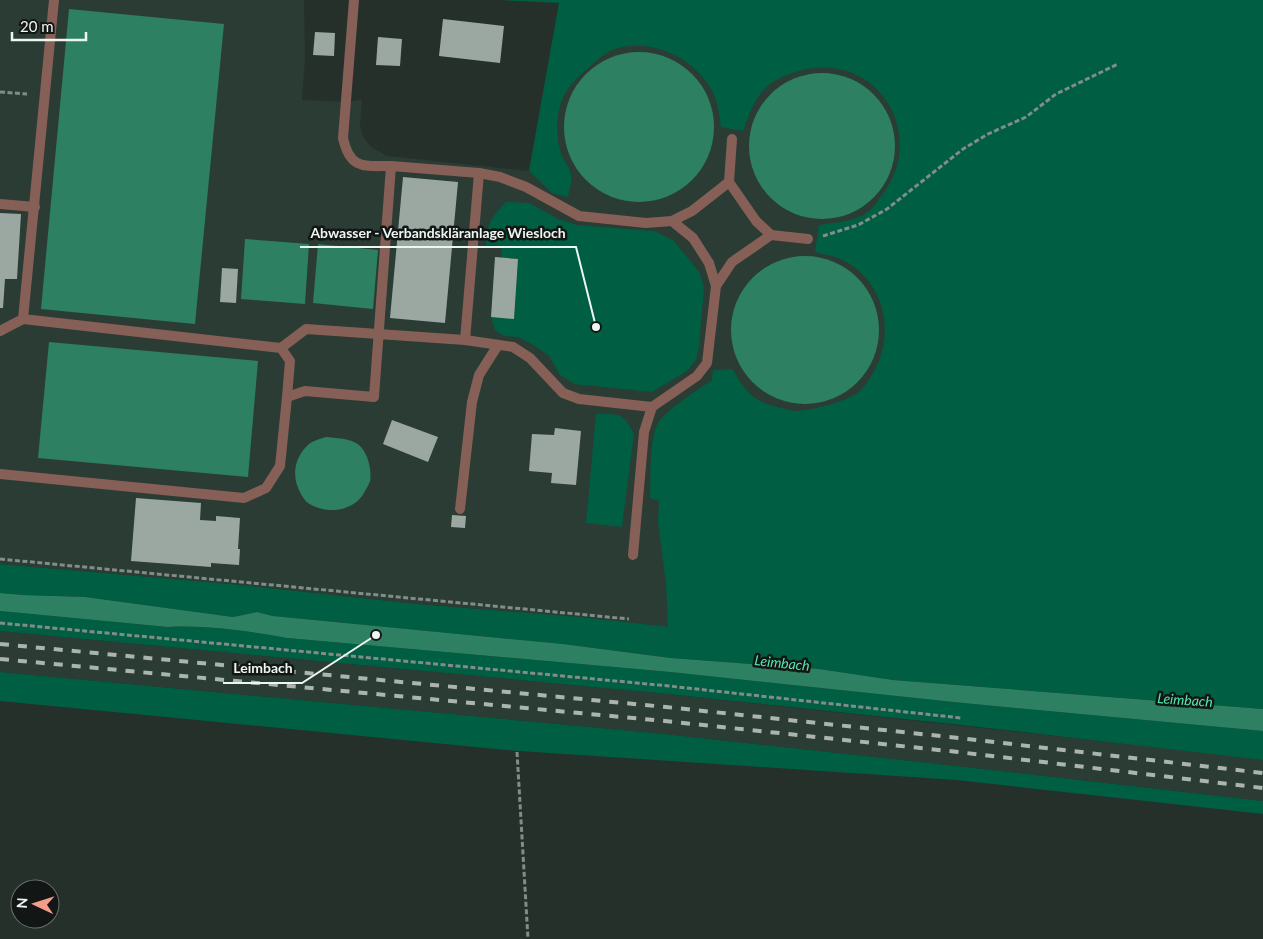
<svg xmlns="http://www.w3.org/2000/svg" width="1263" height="939" font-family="Lato,sans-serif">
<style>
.built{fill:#2a3c34}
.green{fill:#005e42}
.water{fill:#2d8061}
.building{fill:#9ba8a2}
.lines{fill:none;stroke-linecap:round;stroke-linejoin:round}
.path{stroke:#838d88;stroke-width:3;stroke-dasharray:5 2.5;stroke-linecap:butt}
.service{stroke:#865f56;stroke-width:10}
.rail{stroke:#abb4b0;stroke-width:4;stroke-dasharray:9 9;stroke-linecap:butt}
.labels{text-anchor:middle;stroke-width:5;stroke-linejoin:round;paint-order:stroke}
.water-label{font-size:14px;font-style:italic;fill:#54e7b0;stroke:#121715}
.leader{fill:none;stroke:#eef6f2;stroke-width:2}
.callout-dot{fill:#eef6f2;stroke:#121715;stroke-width:2}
.callout-label{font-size:14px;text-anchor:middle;font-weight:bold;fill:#eef6f2;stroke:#121715;stroke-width:5;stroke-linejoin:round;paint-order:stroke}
</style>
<rect width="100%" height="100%" fill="#25302b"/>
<g class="built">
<polygon points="0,0 304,0 305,58 302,100 345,102 362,100 360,124 362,135 371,147 388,156 529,171 559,3 1236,69 666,584 669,628 580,617 417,604 230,584 0,564"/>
<polygon points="0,631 668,694 1220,754 1263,760 1263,801 956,766 664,734 0,672"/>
</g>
<g class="green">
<path d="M499,0H1263V709L893,680L819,669L671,658L563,644L273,616L257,612L233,617L85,597L23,595L0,593V564L230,584L417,604L580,617L668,627L666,584L658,521L659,501L650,498C651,477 649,447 656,427C661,412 698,390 712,380L713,370L732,369C740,381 748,396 762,402C768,405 788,410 795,411C809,411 850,401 860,391C898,350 893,285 841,259C833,256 823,254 815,252L819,225C836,222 855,222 869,211C874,207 878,200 881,196C929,137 879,52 803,70C764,80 756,94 743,131L721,127C719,113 718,100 710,87C691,56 650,38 615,49C604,53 595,62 587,69C578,77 567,87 563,98C555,116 556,136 561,154C564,161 570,168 571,175C573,181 569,191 568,197L552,193L529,171L559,3Z"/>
<path d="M506,202L529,203L558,219L577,225L654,231L673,240L700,273L704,288L699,347L696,360L687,371L652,392L574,384L560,375L549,356L535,346L519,337L504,336L495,330L491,317L514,318L518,259L502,258L501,246L486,245C487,222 491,218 506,202Z"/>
<path d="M596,414C619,414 623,412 634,434L622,527L586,523Z"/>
<path d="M0,611L168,627C208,625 247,631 287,638L670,672L963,703L1263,731V760L961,725L668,694L0,631Z"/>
<polygon points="0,672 664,734 956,766 1263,801 1263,814 956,780 506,750 0,701"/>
</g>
<g class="water">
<polygon points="69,9 224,24 195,324 41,309"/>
<circle cx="639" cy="127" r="75"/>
<circle cx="822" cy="146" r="73"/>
<polygon points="245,239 309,244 305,304 241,299"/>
<polygon points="318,244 378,250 373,309 313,303"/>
<circle cx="805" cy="330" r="74"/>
<polygon points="49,342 258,361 248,477 38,458"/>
<path d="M326,437C335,438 351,438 359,445C368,453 372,470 370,481C369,484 367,488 365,491C355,512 326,515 308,503C305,501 303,497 301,494C291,477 294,458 308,445C312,441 320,439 326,437Z"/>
<path d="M0,593L23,595L85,597L233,617L257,612L273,616L563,644L671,658L819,669L893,680L1263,709V731L963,703L670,672L287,638C247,631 208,625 168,627L0,611Z"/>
</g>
<g class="building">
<polygon points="443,19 504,26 500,63 439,56"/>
<polygon points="315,32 335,33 334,56 313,55"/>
<polygon points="378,37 402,39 400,66 376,65"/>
<polygon points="403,177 458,182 445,323 390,318"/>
<polygon points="0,213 21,214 17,279 5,279 3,308 0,308"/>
<polygon points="495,257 518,259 514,319 491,317"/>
<polygon points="222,268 238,269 236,303 220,302"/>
<polygon points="392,420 438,437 428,462 383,444"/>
<polygon points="555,428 581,431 576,485 551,483 552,473 529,471 532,434 554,435"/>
<polygon points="136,498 201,503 200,520 216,521 216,516 240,518 238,549 240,549 239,565 211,563 211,567 131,561"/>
<polygon points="452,515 466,516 465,528 451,527"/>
</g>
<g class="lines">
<g class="path">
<polyline points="0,92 27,94"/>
<polyline points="823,236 858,225 887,209 963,149 988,134 1026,117 1056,94 1118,64"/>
<polyline points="0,559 629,619"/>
<polyline points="0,623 669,686 961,718"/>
<polyline points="517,752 528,939"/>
</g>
<g class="service">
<polyline points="732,139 729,182 756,221 771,235"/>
<polyline points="391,166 479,173 500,177 526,187 579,216 646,223 672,221 692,211 729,182"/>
<polyline points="0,204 35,207"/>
<polyline points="672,221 693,238 709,263 716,286"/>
<polyline points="23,319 281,348 306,329 465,340 513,347 530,358 563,393 579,399 652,407 697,376 707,363 716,286 732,262 771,235 808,239"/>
<polyline points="0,331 23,319 54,0"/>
<polyline points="465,340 479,173"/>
<polyline points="281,348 290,361 287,397"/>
<path d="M0,474L244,498L266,488L280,466L287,397L305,391L374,397L391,166C364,166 350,170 343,138L354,0"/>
<polyline points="460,509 472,402 479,375 498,345"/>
<polyline points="633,555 644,432 652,407"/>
</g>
<g class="rail">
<polyline points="0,644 666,707 959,738 1263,773"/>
<polyline points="0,659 665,721 958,752 1263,788"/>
</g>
</g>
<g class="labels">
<g class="water-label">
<text transform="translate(782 663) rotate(6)" y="5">Leimbach</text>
<text transform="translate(1185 700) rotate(4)" y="5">Leimbach</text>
</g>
</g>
<path class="leader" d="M596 327L576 247H300M376 635L302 683H223"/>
<g class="callout-dot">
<circle cx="596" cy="327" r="5"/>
<circle cx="376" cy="635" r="5"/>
</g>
<g class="callout-label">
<text x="438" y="238">Abwasser - Verbandskläranlage Wiesloch</text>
<text x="263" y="673">Leimbach</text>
</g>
<g transform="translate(35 904) rotate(274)"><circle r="24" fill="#121715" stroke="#6a706d"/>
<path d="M0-4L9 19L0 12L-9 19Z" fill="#f49e8a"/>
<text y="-8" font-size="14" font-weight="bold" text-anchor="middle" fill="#eef6f2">N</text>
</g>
<path d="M12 32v8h74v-8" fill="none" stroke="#eef6f2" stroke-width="2.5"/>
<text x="20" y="32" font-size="15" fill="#eef6f2" stroke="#121715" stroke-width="4" paint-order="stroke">20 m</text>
</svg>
